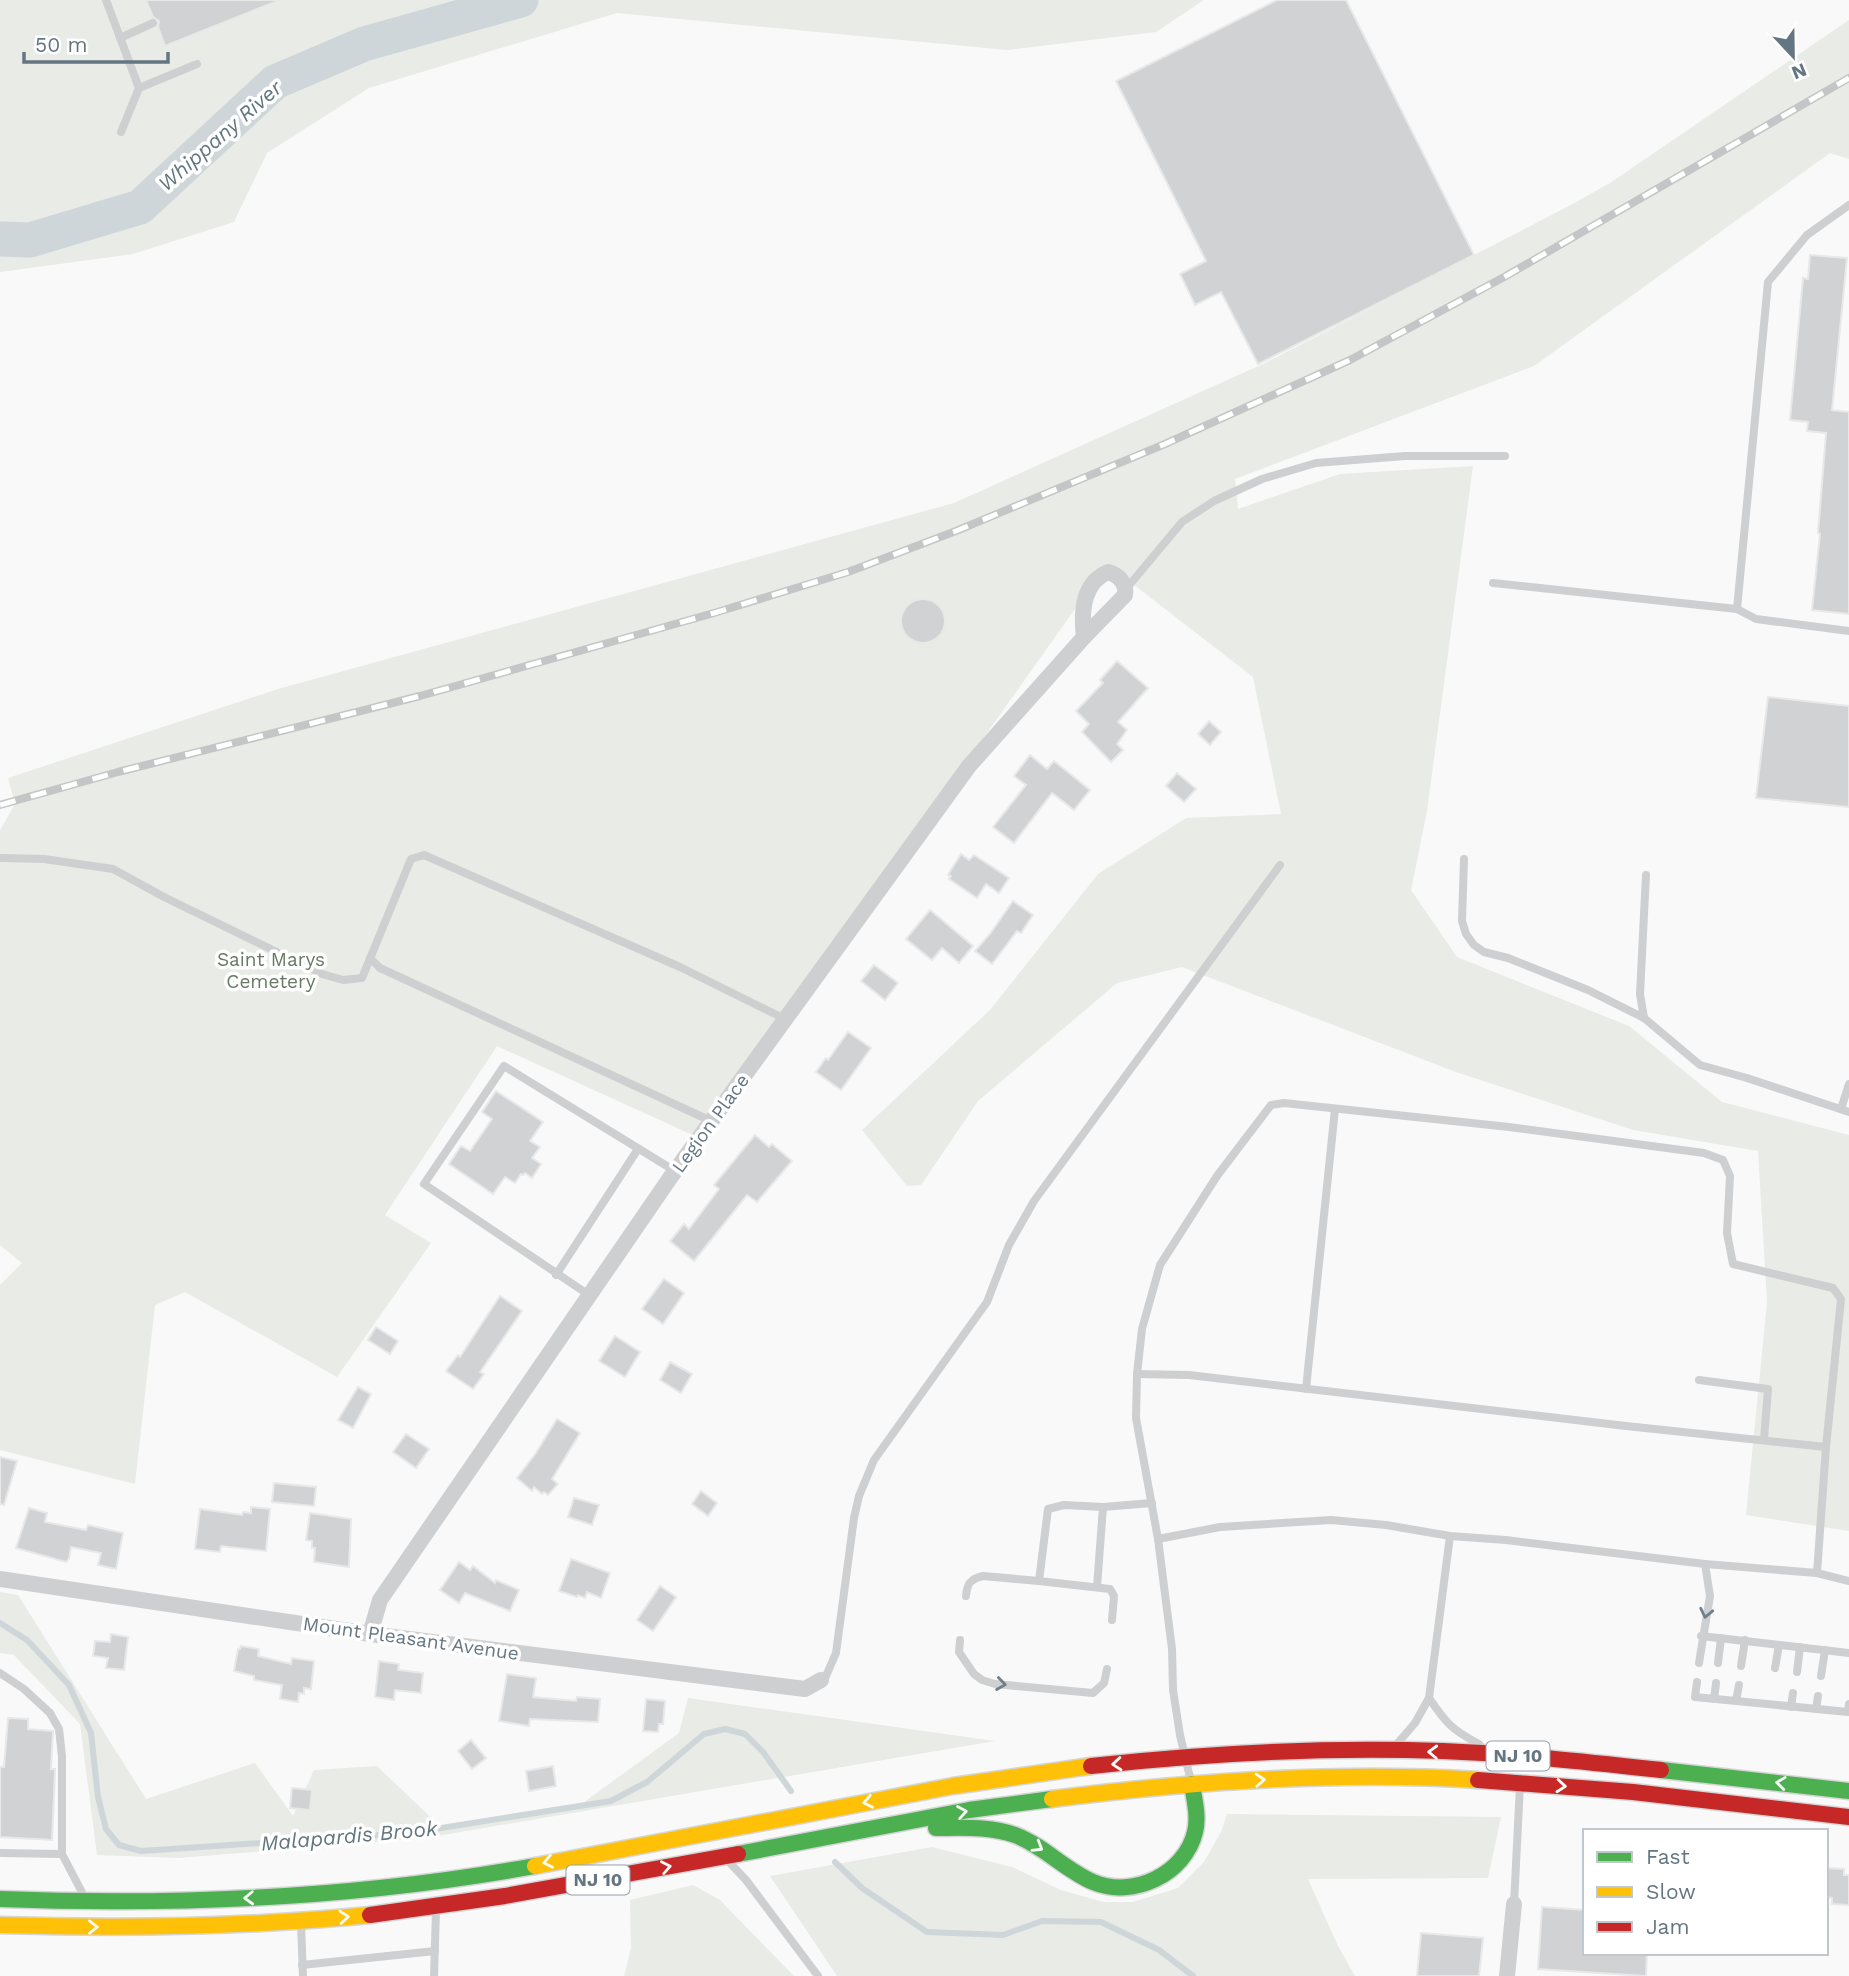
<svg xmlns="http://www.w3.org/2000/svg" width="1849" height="1976" font-family="'Work Sans',sans-serif">
<style>
.green{fill:#e8ebe6}
.lines{fill:none;stroke-linecap:round;stroke-linejoin:round}
.stream{stroke:#ced6d9;stroke-width:6}
.river{stroke:#ced6d9;stroke-width:35}
.building{fill:#d0d2d3;stroke:#e8e8e8;stroke-width:2}
.fast-casing{stroke:#d5d6d7;stroke-width:19}
.slow-casing{stroke:#d5d6d7;stroke-width:19}
.jam-casing{stroke:#d5d6d7;stroke-width:19}
.lane{stroke:#cecfd0;stroke-width:8}
.street{stroke:#cecfd0;stroke-width:16}
.fast{stroke:#4caf50;stroke-width:16}
.slow{stroke:#ffc107;stroke-width:16}
.jam{stroke:#c62828;stroke-width:16}
.rail-casing{stroke:#c3c5c6;stroke-width:8}
.rail{stroke:#fff;stroke-width:5;stroke-dasharray:16;stroke-linecap:butt}
.oneway{stroke:#707f8b}
.oneway2{stroke:#f6fbf6}
.labels{text-anchor:middle;stroke-width:7;stroke-linejoin:round;paint-order:stroke}
.shield{fill:#fff;stroke:#939fa8;stroke-width:2}
.shield-label{font-size:18px;font-weight:bold;fill:#657683}
.park-label{font-size:19px;fill:#687a64;stroke:#fff}
.street-label{font-size:19px;fill:#657683;stroke:#fff}
.water-label{font-size:21px;font-style:italic;fill:#60757c;stroke:#fff}
</style>
<rect width="100%" height="100%" fill="#f9f9f9"/>
<g class="green">
<polygon points="0,0 1204,0 1156,32 1007,50 617,13 369,88 267,153 234,222 133,254 0,272"/>
<polygon points="1849,20 1849,159 1830,153 1534,366 1235,479 1238,509 1340,474 1473,466 1427,811 1411,890 1457,957 1629,1026 1722,1102 1849,1135 1849,1531 1746,1515 1767,1302 1758,1151 1633,1130 1456,1072 1182,967 1117,983 978,1101 921,1185 907,1186 862,1130 990,1010 1098,874 1186,818 1281,814 1253,677 1107,564 788,1013 697,1137 497,1046 385,1215 431,1243 337,1377 185,1292 155,1305 135,1484 0,1450 0,1285 22,1263 0,1245 0,830 15,804 8,778 278,689 954,503 1263,364 1567,207 1610,183"/>
<polygon points="0,1592 18,1595 146,1799 255,1763 293,1816 314,1770 377,1766 443,1829 580,1805 679,1733 688,1698 995,1741 425,1838 179,1858 97,1855 80,1724 14,1655 0,1653"/>
<polygon points="1227,1814 1501,1817 1488,1878 1308,1879 1338,1946 1355,1976 837,1976 770,1876 932,1847 1012,1867 1061,1890 1103,1902 1133,1902 1178,1888 1204,1862 1222,1830"/>
<polygon points="693,1885 720,1900 794,1976 624,1976 631,1948 630,1900"/>
</g>
<g class="lines">
<g class="stream">
<polyline points="0,1623 27,1640 69,1685 91,1733 98,1797 106,1829 119,1845 141,1851 410,1833 611,1801 647,1782 704,1734 725,1729 745,1734 763,1752 791,1791"/>
<polyline points="835,1862 862,1888 927,1932 1003,1935 1042,1921 1101,1922 1159,1950 1193,1976"/>
</g>
<polyline class="river" points="0,239 30,240 140,207 275,82 364,44 521,0"/>
</g>
<g class="building">
<polygon points="146,0 280,0 165,46 158,27 159,21 153,17"/>
<polygon points="1277,0 1346,0 1474,255 1258,364 1221,292 1195,305 1180,274 1206,261 1116,81"/>
<polygon points="1810,255 1847,258 1832,410 1849,412 1849,614 1812,610 1820,534 1818,533 1826,433 1807,431 1808,422 1790,420 1803,278 1808,279"/>
<circle cx="923" cy="621" r="22"/>
<polygon points="1117,661 1148,688 1118,722 1127,730 1117,744 1123,750 1111,762 1082,732 1089,724 1076,711 1103,683 1100,680"/>
<polygon points="1768,697 1849,706 1849,807 1756,798"/>
<polygon points="1209,721 1221,732 1210,745 1198,734"/>
<polygon points="1030,755 1047,769 1054,761 1090,790 1074,810 1052,793 1014,843 993,827 1026,785 1014,776"/>
<polygon points="1177,773 1196,789 1184,802 1166,786"/>
<polygon points="961,854 969,860 974,855 1009,878 999,893 986,884 977,898 949,879 951,876 948,875"/>
<polygon points="1013,901 1033,915 1021,933 1017,931 992,964 975,951 990,934"/>
<polygon points="930,910 973,946 959,963 942,948 932,960 906,939"/>
<polygon points="874,965 898,983 885,1000 861,981"/>
<polygon points="848,1032 871,1048 841,1090 816,1072 826,1058 828,1060"/>
<polygon points="496,1091 543,1122 530,1141 540,1147 532,1158 541,1164 532,1178 525,1173 523,1175 521,1174 515,1183 505,1177 493,1194 449,1164 461,1146 470,1151 492,1119 482,1112"/>
<polygon points="755,1135 769,1147 772,1144 792,1161 757,1202 747,1195 694,1261 670,1241 684,1224 689,1229 719,1189 714,1185"/>
<polygon points="664,1279 684,1293 663,1324 642,1309"/>
<polygon points="500,1296 522,1311 480,1372 484,1374 473,1389 446,1371 458,1355 460,1357"/>
<polygon points="376,1327 398,1341 390,1354 368,1340"/>
<polygon points="615,1336 640,1352 625,1377 599,1361"/>
<polygon points="670,1362 692,1374 681,1393 660,1380"/>
<polygon points="358,1387 371,1394 353,1428 338,1420"/>
<polygon points="557,1419 580,1433 552,1479 558,1484 548,1495 544,1492 542,1494 534,1487 532,1491 517,1478 536,1453"/>
<polygon points="406,1434 429,1449 416,1468 393,1452"/>
<polygon points="0,1457 17,1461 4,1505 0,1504"/>
<polygon points="274,1483 316,1487 314,1506 272,1502"/>
<polygon points="701,1491 717,1503 708,1516 692,1504"/>
<polygon points="574,1498 599,1505 592,1525 568,1517"/>
<polygon points="251,1507 270,1509 266,1551 221,1546 220,1552 195,1549 200,1509 242,1515 243,1512 251,1513"/>
<polygon points="29,1508 47,1513 45,1522 86,1530 88,1525 123,1533 116,1569 98,1565 101,1553 71,1547 69,1559 66,1562 16,1548"/>
<polygon points="310,1513 351,1519 349,1567 314,1562 315,1548 312,1548 312,1541 306,1540"/>
<polygon points="571,1559 610,1573 601,1598 587,1592 585,1598 578,1595 577,1597 559,1591"/>
<polygon points="459,1562 470,1570 473,1566 495,1583 496,1580 519,1590 510,1611 465,1593 459,1603 440,1590"/>
<polygon points="660,1586 676,1597 653,1631 637,1620"/>
<polygon points="111,1634 128,1637 124,1670 106,1668 108,1658 93,1656 95,1641 110,1642"/>
<polygon points="241,1646 259,1649 258,1656 291,1664 292,1658 314,1661 311,1689 304,1688 304,1694 299,1693 298,1702 280,1699 282,1685 254,1680 254,1676 234,1671 238,1649 240,1649"/>
<polygon points="379,1661 399,1664 398,1670 423,1673 421,1693 395,1690 394,1700 375,1697"/>
<polygon points="507,1674 536,1678 533,1697 576,1701 577,1697 600,1699 598,1722 530,1719 529,1726 499,1721"/>
<polygon points="646,1699 665,1701 663,1724 659,1724 658,1732 643,1731"/>
<polygon points="8,1718 28,1719 28,1729 53,1731 51,1769 55,1769 55,1772 52,1840 0,1837 0,1767 4,1767"/>
<polygon points="471,1740 486,1758 472,1769 458,1751"/>
<polygon points="553,1766 556,1786 529,1791 526,1771"/>
<polygon points="292,1788 312,1790 310,1810 290,1808"/>
<polygon points="1826,1868 1844,1869 1844,1875 1849,1875 1849,1905 1832,1904 1832,1898 1828,1897"/>
<polygon points="1542,1907 1585,1910 1585,1953 1647,1953 1646,1976 1538,1969"/>
<polygon points="1421,1933 1483,1938 1479,1976 1417,1976"/>
</g>
<g class="lines">
<defs>
<g id="fast">
<polyline points="1661,1770 1849,1791"/>
<path d="M936,1828C962,1828 990,1826 1015,1835C1044,1846 1065,1870 1093,1882C1133,1899 1185,1874 1195,1832C1199,1816 1194,1799 1192,1784"/>
<polyline points="738,1854 969,1810 1052,1799"/>
<path d="M0,1899C180,1906 358,1898 535,1866"/>
</g>
<g id="slow">
<path d="M1052,1799C1193,1781 1336,1771 1478,1780"/>
<polyline points="535,1866 953,1786 1091,1766"/>
<path d="M0,1925C124,1929 247,1927 370,1915"/>
</g>
<g id="jam">
<path d="M1091,1766C1208,1753 1325,1747 1443,1751C1516,1754 1588,1762 1661,1770"/>
<polyline points="1478,1780 1633,1792 1849,1817"/>
<polyline points="370,1915 505,1896 738,1854"/>
</g>
</defs>
<use href="#fast" class="fast-casing"/>
<use href="#slow" class="slow-casing"/>
<use href="#jam" class="jam-casing"/>
<g class="lane">
<polyline points="106,0 139,88 121,132"/>
<polyline points="120,38 153,23"/>
<polyline points="139,88 197,64"/>
<polyline points="1493,583 1737,609 1756,619 1849,631"/>
<polyline points="1126,589 1182,522 1214,501 1262,479 1316,463 1405,456 1505,456"/>
<polyline points="1737,609 1768,282 1807,235 1849,205"/>
<polyline points="0,858 44,859 113,869 164,897 322,974 343,980 362,978 411,859 424,855 680,967 785,1019"/>
<polyline points="1464,859 1462,921 1466,934 1474,945 1484,952 1508,958 1588,990 1644,1018 1700,1065 1747,1078 1849,1112"/>
<polyline points="370,958 380,968 711,1121"/>
<polyline points="1644,1018 1640,994 1646,875"/>
<polygon points="1284,1103 1509,1127 1704,1153 1723,1160 1730,1176 1727,1233 1733,1264 1833,1288 1841,1299 1826,1447 1817,1573 1705,1564 1506,1540 1450,1536 1386,1525 1331,1520 1220,1527 1158,1539 1136,1418 1137,1374 1142,1329 1160,1265 1217,1176 1271,1105"/>
<polyline points="1841,1109 1849,1084"/>
<polyline points="556,1275 638,1149"/>
<polyline points="589,1295 424,1184 504,1066 675,1171"/>
<polyline points="1137,1374 1189,1375 1626,1426 1826,1447"/>
<polyline points="1699,1380 1768,1389 1764,1439"/>
<polyline points="1306,1389 1335,1109"/>
<polyline points="1158,1539 1172,1649 1173,1690 1180,1735 1191,1782"/>
<polyline points="1817,1573 1849,1581"/>
<polyline points="1039,1581 1110,1589 1114,1596 1112,1620"/>
<polyline points="1097,1587 1103,1507"/>
<path d="M966,1596C967,1584 970,1579 983,1576L1039,1581L1048,1509L1064,1505L1103,1507L1152,1503"/>
<polyline points="1701,1636 1849,1653"/>
<polyline points="960,1640 959,1652 974,1674 982,1680 995,1684 1093,1693 1104,1683 1107,1669"/>
<polyline points="1699,1663 1710,1596 1705,1564"/>
<polyline points="1718,1663 1721,1638"/>
<polyline points="1741,1666 1745,1640"/>
<polyline points="1775,1668 1779,1645"/>
<polyline points="1797,1672 1800,1647"/>
<polyline points="0,1673 24,1689 50,1713 59,1729 62,1756 62,1854 85,1898"/>
<polyline points="1821,1676 1825,1650"/>
<polyline points="821,1680 826,1676 836,1653 854,1518 859,1496 874,1460 987,1302 1009,1245 1034,1201 1280,865"/>
<polyline points="1697,1682 1695,1697 1848,1712 1849,1704"/>
<path d="M1429,1698C1446,1723 1452,1730 1479,1744"/>
<polyline points="1714,1699 1716,1683"/>
<polyline points="1736,1701 1739,1685"/>
<polyline points="1791,1707 1793,1693"/>
<polyline points="1816,1709 1818,1696"/>
<polyline points="1396,1745 1415,1723 1429,1698 1450,1536"/>
<polyline points="0,1853 62,1854"/>
<polyline points="728,1861 746,1880 818,1976"/>
<polyline points="1514,1904 1520,1785"/>
<polyline points="301,1923 303,1976"/>
<polyline points="302,1965 435,1951"/>
<polyline points="434,1976 436,1910"/>
</g>
<g class="street">
<path d="M1108,572C1119,575 1127,584 1125,595L1084,637C1081,613 1082,583 1108,572Z"/>
<polyline points="0,1579 370,1634 805,1689 821,1680"/>
<polyline points="370,1634 380,1600 670,1178 969,766 1084,637"/>
<polyline points="1507,1976 1514,1904"/>
</g>
<use href="#fast" class="fast"/>
<use href="#slow" class="slow"/>
<use href="#jam" class="jam"/>
<defs>
<polyline id="rail" points="0,805 118,772 420,696 714,613 848,572 956,531 1165,444 1350,360 1506,276 1849,78"/>
</defs>
<use href="#rail" class="rail-casing"/>
<use href="#rail" class="rail"/>
</g>
<defs><path id="oneway-chevron" d="M-2-3.5L2.5 0L-2 3.5" fill="none" stroke-width="1.6" stroke-linecap="round" stroke-linejoin="round" transform="scale(1.75)"/></defs>
<g class="oneway">
<use href="#oneway-chevron" transform="translate(1706 1613) rotate(102)"/>
<use href="#oneway-chevron" transform="translate(1001 1684) rotate(8)"/>
</g>
<g class="oneway2">
<use href="#oneway-chevron" transform="translate(1433 1752) rotate(-178)"/>
<use href="#oneway-chevron" transform="translate(1117 1764) rotate(175)"/>
<use href="#oneway-chevron" transform="translate(1260 1780) rotate(-3)"/>
<use href="#oneway-chevron" transform="translate(1781 1783) rotate(-173)"/>
<use href="#oneway-chevron" transform="translate(1561 1786) rotate(5)"/>
<use href="#oneway-chevron" transform="translate(868 1802) rotate(169)"/>
<use href="#oneway-chevron" transform="translate(962 1812) rotate(-10)"/>
<use href="#oneway-chevron" transform="translate(1038 1847) rotate(31)"/>
<use href="#oneway-chevron" transform="translate(548 1862) rotate(169)"/>
<use href="#oneway-chevron" transform="translate(666 1867) rotate(-11)"/>
<use href="#oneway-chevron" transform="translate(249 1898) rotate(178)"/>
<use href="#oneway-chevron" transform="translate(344 1917) rotate(-5)"/>
<use href="#oneway-chevron" transform="translate(93 1927)"/>
</g>
<g class="labels">
<g class="shield">
<rect x="1486.5" y="1741.5" width="63" height="29" rx="5"/>
<rect x="566.5" y="1865.5" width="63" height="29" rx="5"/>
</g>
<g class="shield-label">
<text x="1518" y="1762">NJ 10</text>
<text x="598" y="1886">NJ 10</text>
</g>
<g class="park-label">
<text x="271" y="966">Saint Marys<tspan x="271" dy="22">Cemetery</tspan></text>
</g>
<g class="street-label">
<text transform="translate(710 1123) rotate(-54)" y="7">Legion Place</text>
<text transform="translate(411 1638) rotate(8)" y="7">Mount Pleasant Avenue</text>
</g>
<g class="water-label">
<text transform="translate(220 136) rotate(-41)" y="7">Whippany River</text>
<text transform="translate(349 1836) rotate(-5)" y="7">Malapardis Brook</text>
</g>
</g>
<rect x="1583" y="1829" width="245" height="126" fill="#ffffff" stroke="#c1c8cd" stroke-width="2"/>
<rect x="1597" y="1852" width="35" height="10" fill="#4caf50" stroke="#c1c8cd" stroke-width="2"/>
<text x="1646" y="1864" font-size="21" fill="#657683">Fast</text>
<rect x="1597" y="1887" width="35" height="10" fill="#ffc107" stroke="#c1c8cd" stroke-width="2"/>
<text x="1646" y="1899" font-size="21" fill="#657683">Slow</text>
<rect x="1597" y="1922" width="35" height="10" fill="#c62828" stroke="#c1c8cd" stroke-width="2"/>
<text x="1646" y="1934" font-size="21" fill="#657683">Jam</text>
<g transform="translate(1793 56) rotate(158)" stroke="#ffffff" stroke-width="5" paint-order="stroke">
<path d="M0-5L12 26L0 18L-12 26Z" fill="#657683"/>
<text y="-10" font-size="19" font-weight="bold" text-anchor="middle" fill="#657683">N</text>
</g>
<path d="M24 52v10h144v-10" fill="none" stroke="#657683" stroke-width="3.5"/>
<text x="35" y="52" font-size="21" fill="#657683" stroke="#ffffff" stroke-width="5" paint-order="stroke">50 m</text>
</svg>
